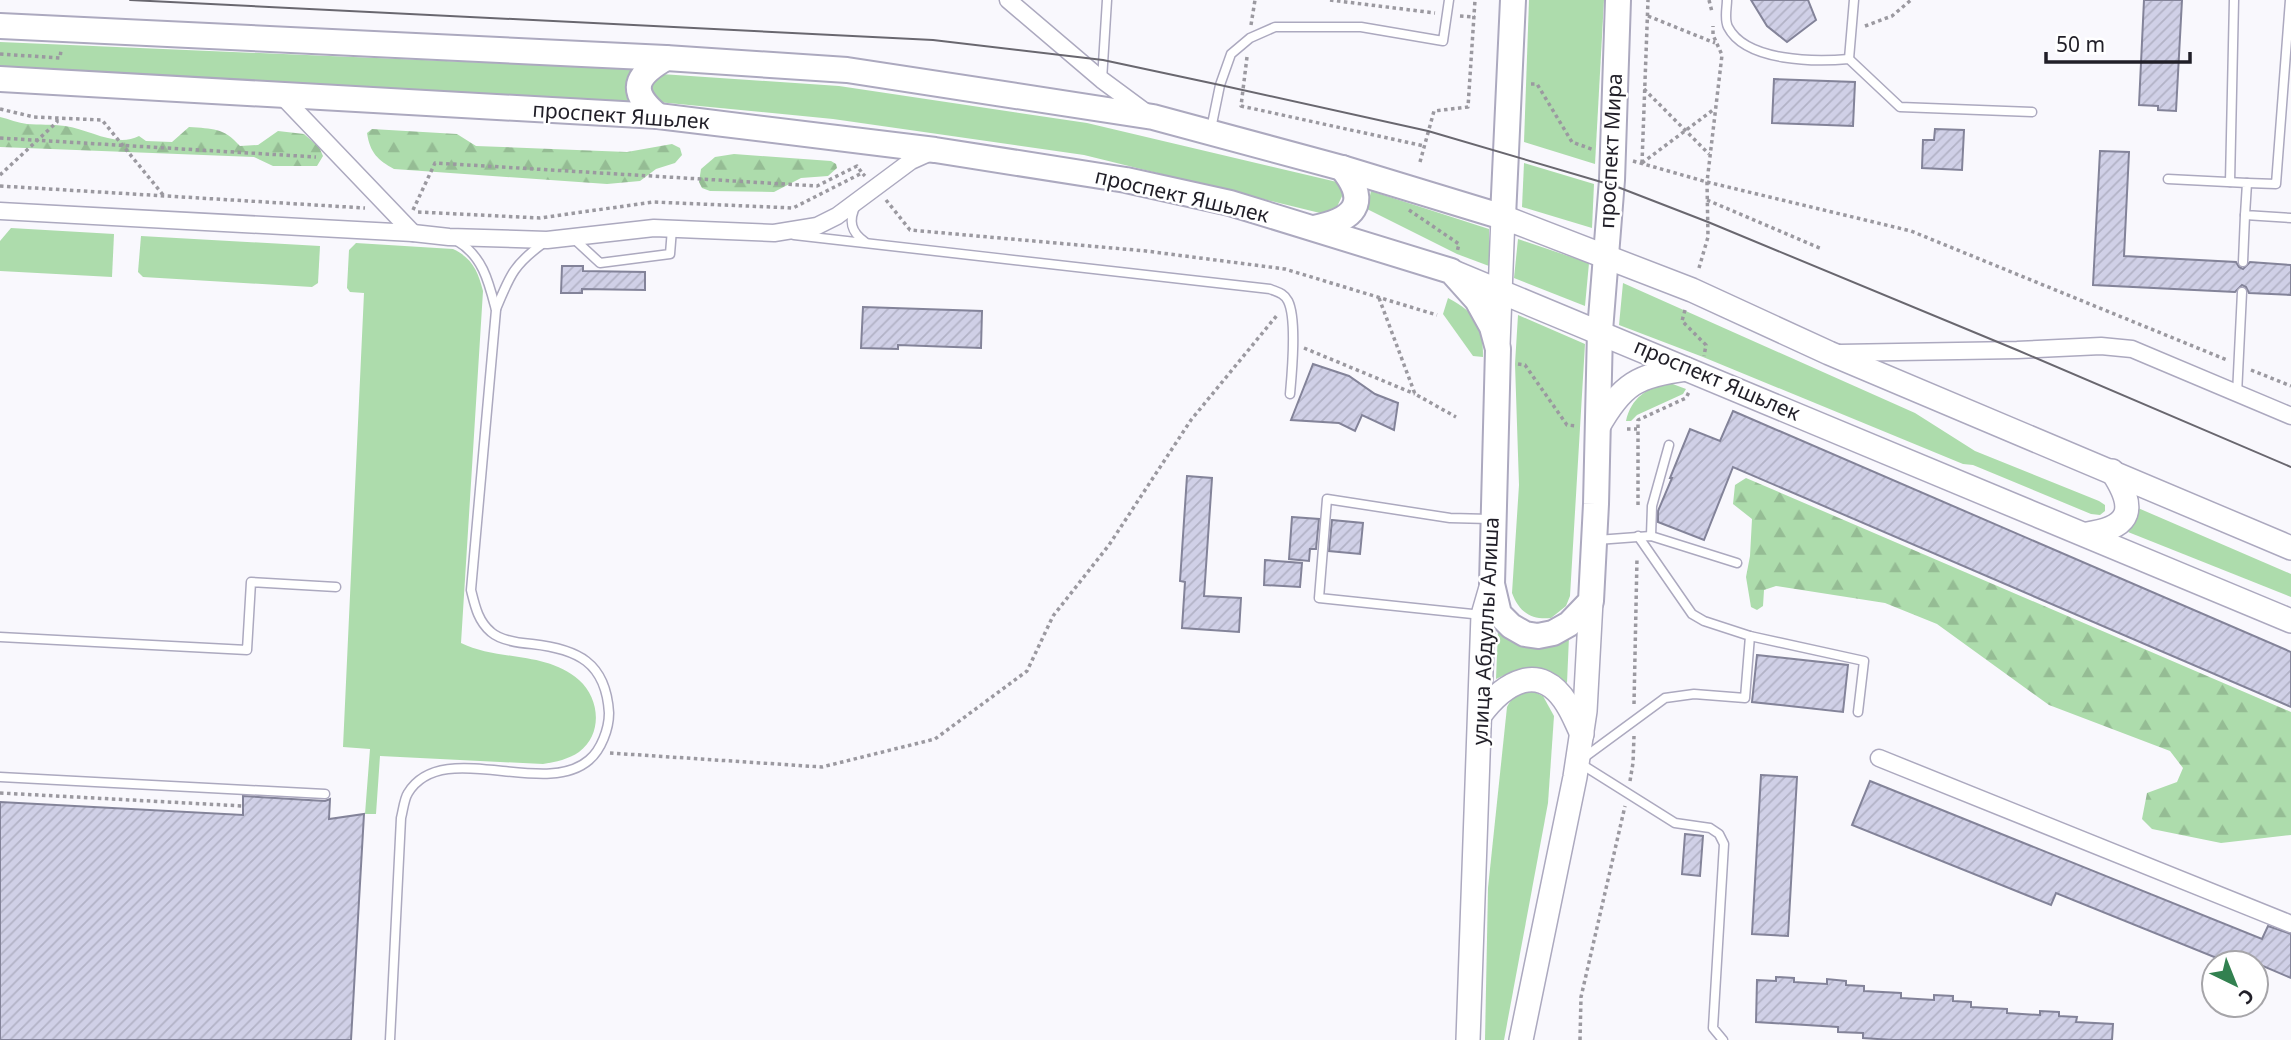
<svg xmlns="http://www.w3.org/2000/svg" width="2291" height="1040" font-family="'Noto Sans',sans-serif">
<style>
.grass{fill:#addcac}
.forest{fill:url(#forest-firs)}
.building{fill:url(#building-hatch);stroke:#838399;stroke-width:2}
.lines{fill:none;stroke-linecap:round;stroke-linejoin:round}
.service-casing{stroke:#aca9bf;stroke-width:11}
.minor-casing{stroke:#aca9bf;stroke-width:19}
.secondary-casing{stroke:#aca9bf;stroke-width:26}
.primary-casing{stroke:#aca9bf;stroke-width:28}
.path{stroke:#9b99a0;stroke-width:3.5;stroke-dasharray:3.5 3.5;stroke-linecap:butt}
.service{stroke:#fff;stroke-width:8}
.minor{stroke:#fff;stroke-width:16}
.secondary{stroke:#fff;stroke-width:23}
.primary{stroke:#fff;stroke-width:24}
.tram{stroke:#69676f;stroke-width:2}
.labels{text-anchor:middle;stroke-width:5;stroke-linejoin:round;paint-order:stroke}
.street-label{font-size:21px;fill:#211f28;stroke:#fff}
</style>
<defs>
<pattern id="forest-firs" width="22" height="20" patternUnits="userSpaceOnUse" patternTransform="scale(1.75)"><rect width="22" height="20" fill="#addcac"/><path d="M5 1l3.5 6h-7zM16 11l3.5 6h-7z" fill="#95bc94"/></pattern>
<pattern id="building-hatch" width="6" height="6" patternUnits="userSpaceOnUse" patternTransform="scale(1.75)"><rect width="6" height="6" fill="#d0d0e7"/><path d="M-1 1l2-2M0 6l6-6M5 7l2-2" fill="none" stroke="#b2b2c6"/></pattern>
</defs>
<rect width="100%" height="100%" fill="#f9f8fd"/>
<g class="grass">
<polygon points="1529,0 1604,0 1595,164 1524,142"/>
<polygon points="0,42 634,69 627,82 632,103 0,68"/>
<polygon points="661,74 839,86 1087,123 1337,182 1343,194 1335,211 1320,213 1084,155 833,119 658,102 652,97 649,84"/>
<polygon points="1524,163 1594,184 1592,228 1522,207"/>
<polygon points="1371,191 1489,229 1489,266 1457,254 1367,209"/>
<polygon points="11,228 114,234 112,277 0,271 0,241"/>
<polygon points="141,236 320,246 318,283 312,287 143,277 138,272"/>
<polygon points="1518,239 1589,263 1585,306 1514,278"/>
<path d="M356,243L453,249C472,258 478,271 483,291L461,643C497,661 546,651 579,680C600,699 603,734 579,752C569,759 556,762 543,764L380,756L376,814H365L370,749L343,747L364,293L350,292L347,288L349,250Z"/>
<polygon points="1623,283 1915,413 1975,451 2099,501 2105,505 2105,511 2100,515 2091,514 1973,465 1963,464 1703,357 1619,325"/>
<path d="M1448,298C1476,313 1483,325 1483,357L1473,356L1443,314Z"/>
<path d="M1518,315L1585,344L1570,596L1566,606L1551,618C1531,620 1519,612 1512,593L1519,485L1515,364Z"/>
<path d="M1670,383L1686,389L1683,394L1637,415L1631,421H1626C1631,398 1647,387 1670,383Z"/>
<polygon points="2138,508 2291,574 2291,597 2128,532"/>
<path d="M1498,630L1513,640L1569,637L1567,683C1541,661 1526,665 1496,679Z"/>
<path d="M1532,691L1543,696L1554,716L1548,803L1504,1040H1485L1488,888L1507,707C1513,695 1519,693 1532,691Z"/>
</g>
<g class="forest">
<path d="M0,117C9,119 18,123 27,124C39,125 52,124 65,126C89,129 116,148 139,136L146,141L172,142L189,127C213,129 223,127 240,146L258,145L278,131L304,134L319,147L323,156L317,166H273L254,157L0,147Z"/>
<path d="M372,129L457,134L476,146L627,152L672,144L680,148L682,155L675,163L656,169L640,181L607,184L394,169C378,160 370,153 367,133Z"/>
<polygon points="734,154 831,161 836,164 837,168 828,176 801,178 774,192 710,191 702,188 699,182 701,169 715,157"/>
<polygon points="1746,478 2291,712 2291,835 2221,843 2152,829 2142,819 2147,793 2177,782 2183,768 2170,751 2049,705 1937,624 1885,603 1776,586 1764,590 1763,606 1757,610 1751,607 1746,577 1750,556 1752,519 1733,504 1735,485"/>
</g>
<g class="building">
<polygon points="1751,0 1808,0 1816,20 1787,42 1767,26"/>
<polygon points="2144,0 2182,0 2176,111 2158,110 2158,106 2139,105"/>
<polygon points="1774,79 1855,82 1853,126 1772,123"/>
<polygon points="1935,129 1964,130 1962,170 1922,168 1923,140 1934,140"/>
<polygon points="2100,151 2129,152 2124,256 2236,262 2239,267 2243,269 2250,262 2291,265 2291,295 2249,293 2246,287 2242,285 2235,292 2093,285"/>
<polygon points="562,266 583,266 583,271 645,272 645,290 582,289 582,293 561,293"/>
<polygon points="863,307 982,311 981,348 898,345 898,349 861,348"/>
<polygon points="1313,364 1349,376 1375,394 1398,403 1394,430 1362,415 1355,431 1339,423 1291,420"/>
<polygon points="1733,411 2291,652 2291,707 1733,467 1704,540 1658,522 1658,511 1672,478 1670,478 1690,429 1720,441"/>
<polygon points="1187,476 1212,478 1204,596 1241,598 1239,632 1182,628 1185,582 1180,581"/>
<polygon points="1292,517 1319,519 1316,549 1310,549 1309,561 1289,559"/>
<polygon points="1332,520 1363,523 1360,554 1329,551"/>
<polygon points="1265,560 1302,563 1300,587 1264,585"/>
<polygon points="1757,655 1848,665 1843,712 1752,702"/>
<polygon points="1761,775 1797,777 1788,936 1752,934"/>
<polygon points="1870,781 2262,939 2268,926 2291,934 2291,978 2256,963 2229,963 2056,893 2051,905 1852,825"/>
<polygon points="243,796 325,801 330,799 329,819 364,814 351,1040 0,1040 0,802 243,815"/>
<polygon points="1685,834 1703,836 1700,876 1682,874"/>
<polygon points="1776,977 1794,978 1794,982 1827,984 1827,979 1846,981 1846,985 1864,986 1864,991 1901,993 1901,998 1934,1000 1934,995 1953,996 1953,1001 1971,1002 1971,1007 2007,1009 2007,1013 2040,1015 2040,1011 2059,1012 2059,1016 2077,1017 2076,1022 2113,1024 2112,1040 1892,1040 1863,1038 1863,1033 1838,1032 1838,1027 1756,1022 1757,980 1776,981"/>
</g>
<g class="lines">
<defs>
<g id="service">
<path d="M1727,0C1727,8 1724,19 1728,27C1746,62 1816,62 1849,59L1900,107L2032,112"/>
<polyline points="1849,59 1854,0"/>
<polyline points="1102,80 1107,0"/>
<polyline points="1211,129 1220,85 1231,54 1250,38 1275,27 1361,27 1443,41 1449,0"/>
<polyline points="2168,179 2247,183 2245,215 2291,218"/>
<polyline points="2230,182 2234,0"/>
<polyline points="2247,183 2276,184 2290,0"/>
<path d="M856,205C848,221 851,232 865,242"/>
<path d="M794,235L1270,289C1277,292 1284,293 1288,301C1297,319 1292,372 1290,394"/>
<polyline points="573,238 600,263 670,254 672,229"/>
<polyline points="2243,262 2245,215"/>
<path d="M496,309C510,275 514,264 545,242"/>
<polyline points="2237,394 2242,292"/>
<polyline points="1638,536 1692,614 1704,621 1750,636 1745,698 1694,694 1665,698 1578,762 1675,823 1710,828 1719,834 1724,844 1713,1028 1723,1040"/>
<polyline points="1651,536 1652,506 1669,445"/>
<polyline points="1597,540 1651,536 1737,563"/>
<polyline points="1482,615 1319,598 1327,499 1450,518 1490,519"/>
<polyline points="1750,636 1864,661 1858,712"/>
<polyline points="0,637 247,650 251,582 336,587"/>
<polyline points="0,777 325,794"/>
<path d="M390,1040L401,818C403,811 404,799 408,793C442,737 544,799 589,760C601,750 609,729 609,713C606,662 577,649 532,644C519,643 501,641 491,632C478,621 475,606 471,590L496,310C489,283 483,256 457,241"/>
</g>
<g id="minor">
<polyline points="1008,0 1102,80 1148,114"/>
<polyline points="281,95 413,233"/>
<polyline points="0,211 413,233 449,237 547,240 654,228 774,233 817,226 837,216 911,161 931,152"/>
<polyline points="1839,353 2017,350 2101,346 2132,349 2291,416"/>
<polyline points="1879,758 2291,924"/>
</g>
<g id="secondary">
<polyline points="1451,271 2291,621"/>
<polyline points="1498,345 1503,217 1692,290 1829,353 2291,548"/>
<path d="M1598,427C1622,384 1638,375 1686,369"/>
<path d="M2087,534C2133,527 2136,508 2112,471"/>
<path d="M1480,715C1504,683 1540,660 1567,704C1573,713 1577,724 1582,734"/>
<polyline points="1468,1040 1483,615 1492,584"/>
<polyline points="1521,1040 1575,777 1585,711 1591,601"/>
</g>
<g id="primary">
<polyline points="0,26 666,58 847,70 1153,117 1342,168 1503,217 1513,0"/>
<polyline points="0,79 658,116 935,150 1126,180 1230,203 1451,271 1477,300 1492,327 1498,349 1492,584 1499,614 1511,626 1525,634 1538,636 1553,633 1569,624 1591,601 1596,504 1600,331 1612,180 1618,0"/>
<path d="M658,116C628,91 635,76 666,58"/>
<path d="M1314,228C1353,220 1371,204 1342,168"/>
</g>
</defs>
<use href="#service" class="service-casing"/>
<use href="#minor" class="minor-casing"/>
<use href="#secondary" class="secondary-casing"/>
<use href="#primary" class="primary-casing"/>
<g class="path">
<polyline points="1330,0 1435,13"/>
<polyline points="1709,0 1712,12"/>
<polyline points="1460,16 1475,17"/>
<polyline points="1648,16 1715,43"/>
<polyline points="1251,25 1255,0"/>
<polyline points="1865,26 1892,16 1911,0"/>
<polyline points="0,54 60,58 61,50"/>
<polyline points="1247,57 1241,106 1424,146"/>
<polyline points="1531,84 1537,84 1572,142 1594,150"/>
<polyline points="1644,89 1709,154"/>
<polyline points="0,109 34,117 102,120 164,196"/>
<polyline points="0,138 316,157"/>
<polyline points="1633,161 1707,182 1911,231 2227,360"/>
<polyline points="1420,162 1434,111 1468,107 1475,0"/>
<polyline points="1642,163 1648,0"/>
<polyline points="1642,163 1713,110"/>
<polyline points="0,175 57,122 57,117"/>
<polyline points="0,186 365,208"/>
<polyline points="886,200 910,230 1146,251 1285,269 1437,315"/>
<polyline points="1707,200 1822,249"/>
<polyline points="413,210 435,163 817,186 857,166 862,173"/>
<polyline points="1409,210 1459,244 1457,252"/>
<polyline points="418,212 540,218 653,202 793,208 862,173 865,176"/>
<polyline points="1699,268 1708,237 1707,182 1722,55 1713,35 1713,26"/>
<polyline points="1379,298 1415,394 1456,417"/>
<polyline points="1685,310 1682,321 1706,345 1704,356"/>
<polyline points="1304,348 1415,394"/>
<polyline points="1518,364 1525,365 1567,425 1577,426"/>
<polyline points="2251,370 2291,386"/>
<polyline points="1627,429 1637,429"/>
<polyline points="1638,505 1638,420 1686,398 1689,392"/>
<polyline points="1634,704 1637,558"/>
<polyline points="610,753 822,767 935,739 1027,671 1053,616 1109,545 1191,420 1278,314"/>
<polyline points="1630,781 1633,763 1634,736"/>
<polyline points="0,793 243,806"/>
<polyline points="1580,1040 1581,997 1625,806"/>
</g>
<use href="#service" class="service"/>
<use href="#minor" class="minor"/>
<use href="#secondary" class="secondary"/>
<use href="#primary" class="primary"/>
<polyline class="tram" points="130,0 933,40 1103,60 1220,85 1428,131 1615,186 1708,222 2017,350 2291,467"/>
</g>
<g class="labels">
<g class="street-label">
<text transform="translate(621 116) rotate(4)" y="7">проспект Яшьлек</text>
<text transform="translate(1611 151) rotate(-87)" y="7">проспект Мира</text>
<text transform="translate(1182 196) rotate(13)" y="7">проспект Яшьлек</text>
<text transform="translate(1717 380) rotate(23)" y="7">проспект Яшьлек</text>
<text transform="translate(1486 631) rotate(-87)" y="7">улица Абдуллы Алиша</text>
</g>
</g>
<g transform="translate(2235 984) rotate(137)"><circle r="33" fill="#ffffff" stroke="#a6a5a9" stroke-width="2"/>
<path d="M0-5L12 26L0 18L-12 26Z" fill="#328150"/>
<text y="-10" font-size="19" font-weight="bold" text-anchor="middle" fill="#211f28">С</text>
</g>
<path d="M2046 52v10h144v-10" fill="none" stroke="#211f28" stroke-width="3.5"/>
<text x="2056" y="52" font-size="21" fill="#211f28" stroke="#ffffff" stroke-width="5" paint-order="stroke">50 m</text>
</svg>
